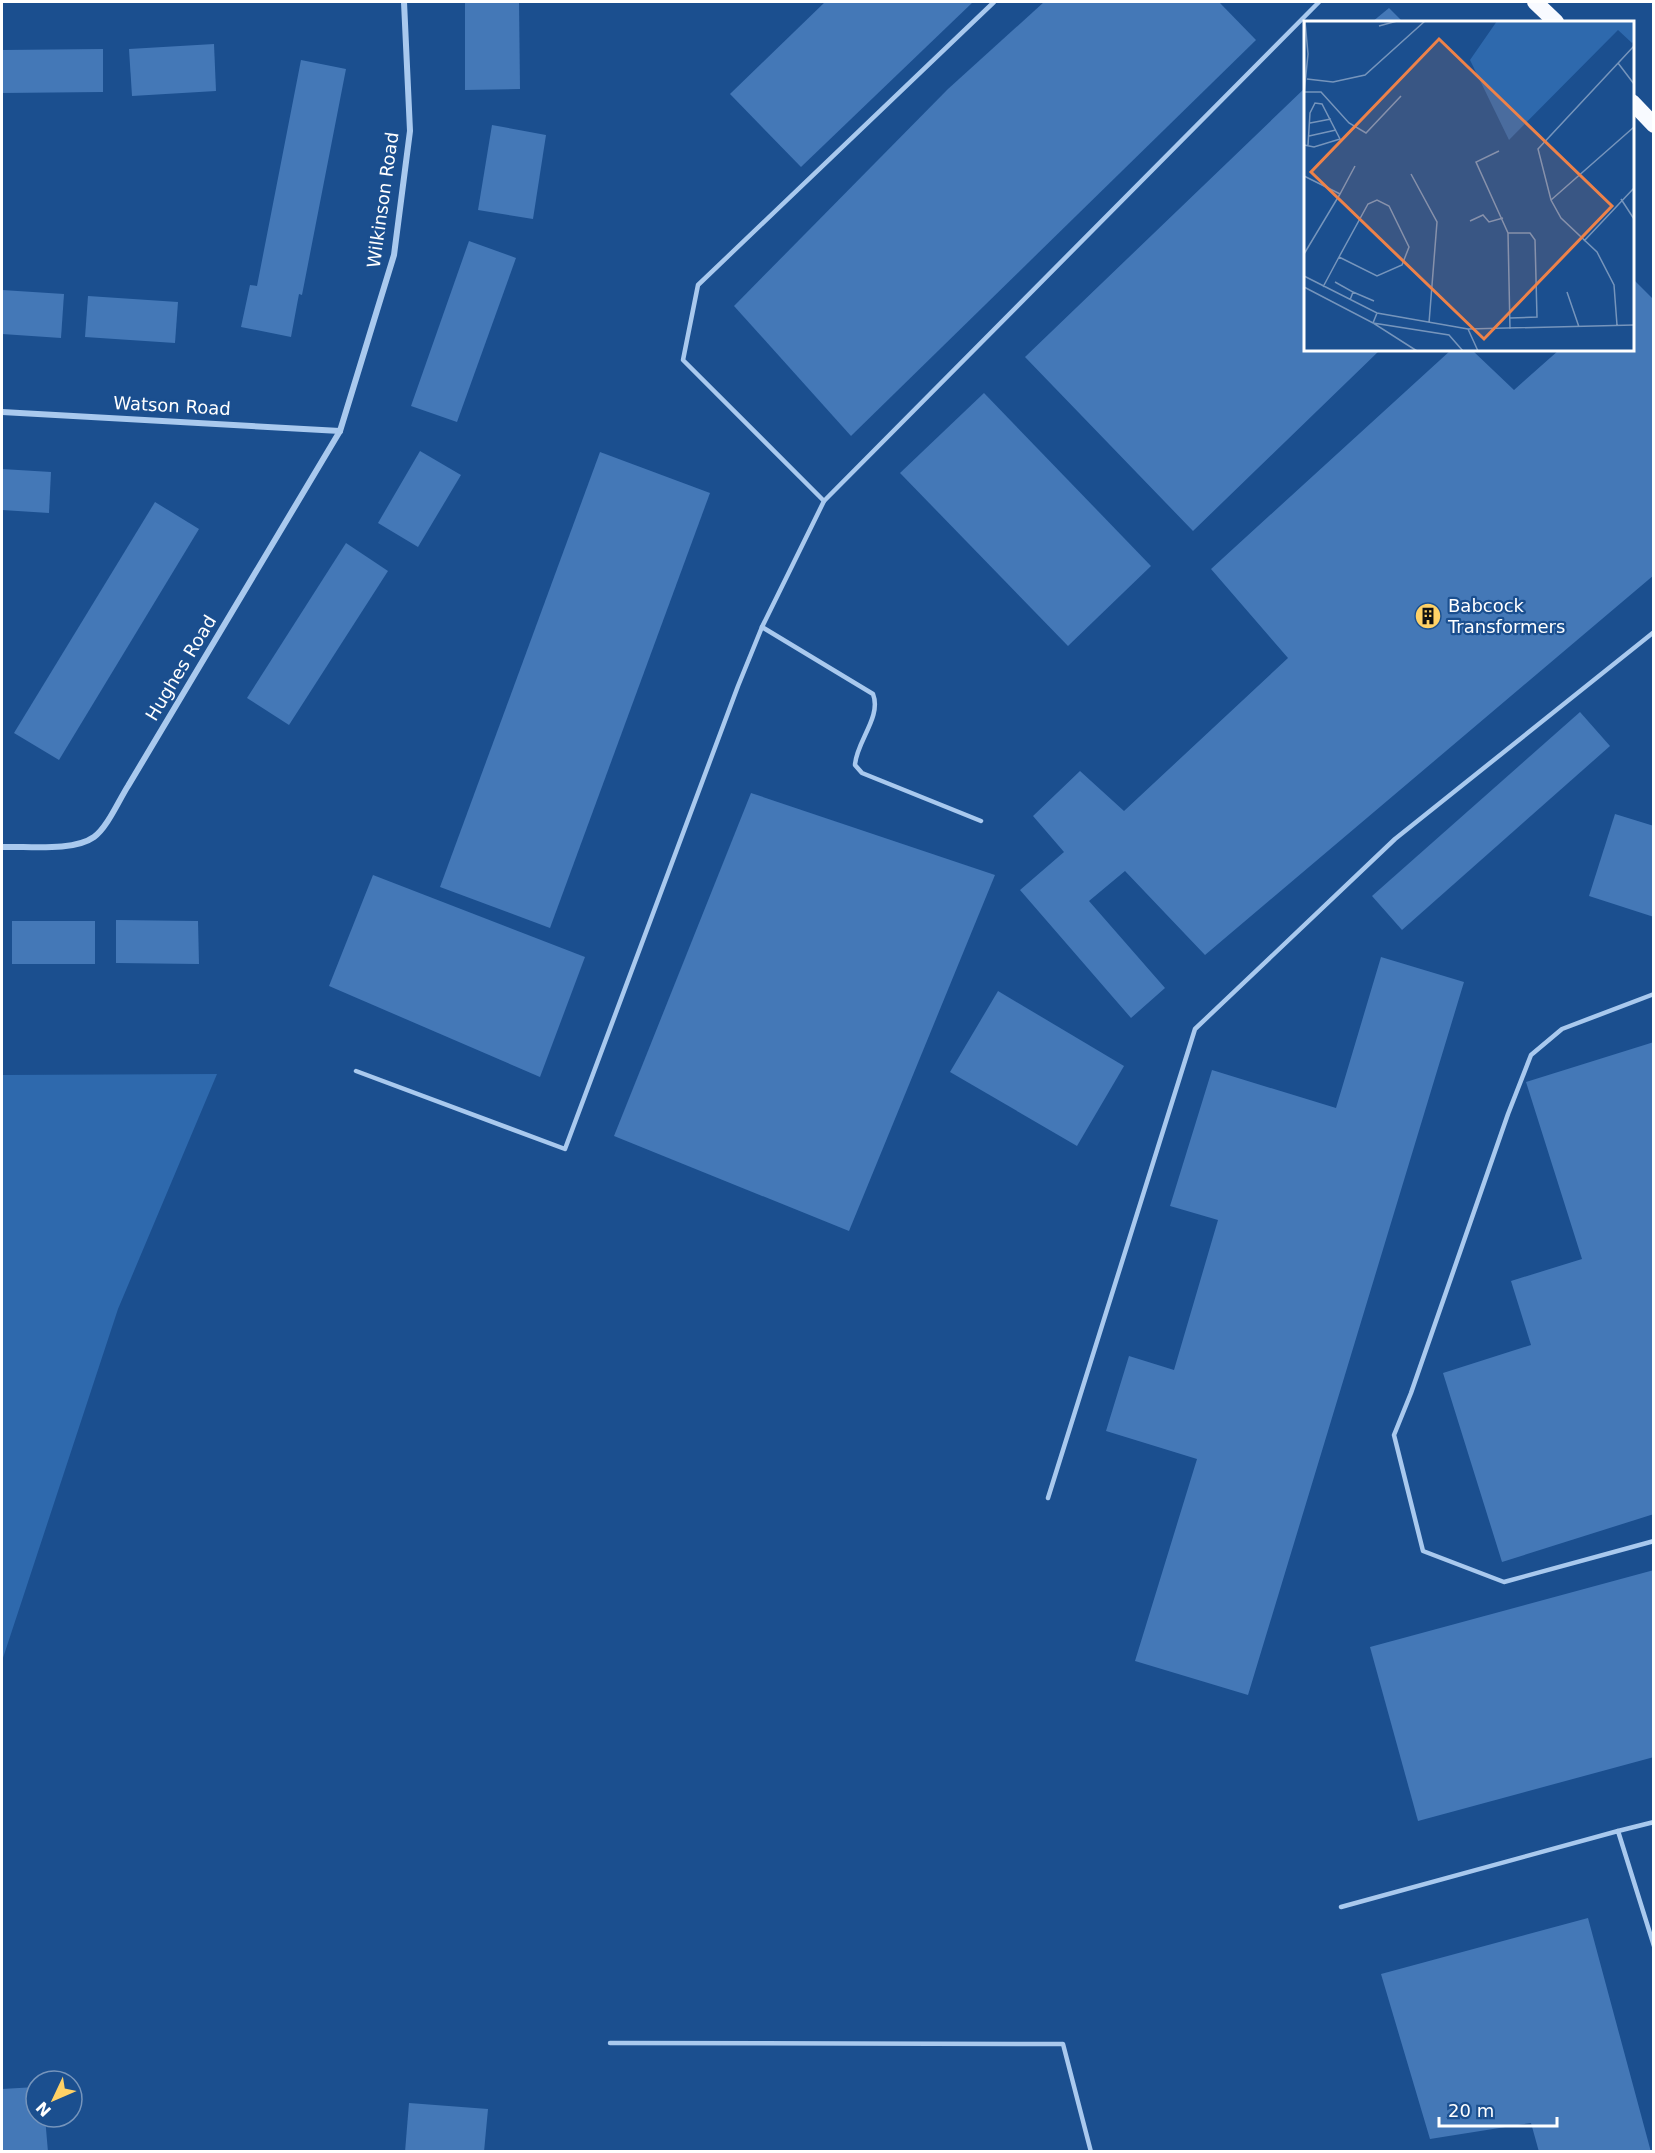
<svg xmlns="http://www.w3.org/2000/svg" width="1655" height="2153" font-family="'DejaVu Sans',sans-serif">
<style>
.green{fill:#2e69ad}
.building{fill:#4478b7}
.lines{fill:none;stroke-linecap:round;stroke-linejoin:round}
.service{stroke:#a9c9ee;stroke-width:4.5}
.minor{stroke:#a9c9ee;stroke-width:6}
.trunk{stroke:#f8faff;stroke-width:16}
.labels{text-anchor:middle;stroke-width:4.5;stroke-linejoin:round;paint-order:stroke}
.street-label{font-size:18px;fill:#fff;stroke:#1b4f8f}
.poi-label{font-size:18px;fill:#fff;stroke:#1b4f8f;text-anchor:start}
.inset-road{fill:none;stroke:#7695bc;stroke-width:1.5}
.view{fill:#ee8249;fill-opacity:0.15;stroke:#ee8249;stroke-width:3}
.inset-edge{fill:none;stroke:#fff;stroke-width:3}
</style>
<rect width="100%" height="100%" fill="#1b4f8f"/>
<polygon class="green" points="217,1074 118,1309 2,1661 2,1075"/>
<g class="building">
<polygon points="465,2 519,2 520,89 465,90"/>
<polygon points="825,2 973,2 801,167 730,94"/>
<polygon points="1044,2 1219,2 1256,40 851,436 734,306 948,89"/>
<polygon points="1389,8 1403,22 1372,22"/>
<polygon points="214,44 216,91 132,96 129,49"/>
<polygon points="103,49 103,92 2,93 2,50"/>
<polygon points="301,60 346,69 302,295 299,294 291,337 241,327 250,285 257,286"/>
<polygon points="1306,87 1306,350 1380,350 1193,531 1025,357"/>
<polygon points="492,125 546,135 533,219 478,210"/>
<polygon points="469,241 516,258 457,422 411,406"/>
<polygon points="1635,281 1654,300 1654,575 1205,955 1125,871 1089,901 1165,988 1131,1018 1020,890 1064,852 1033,816 1080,771 1124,811 1288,658 1211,569 1451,350 1472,350 1514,390 1559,350 1632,350 1632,283"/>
<polygon points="2,290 64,294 61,338 2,334"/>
<polygon points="88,296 178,302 175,343 85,337"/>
<polygon points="984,393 1151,566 1068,646 900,473"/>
<polygon points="420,451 461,475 418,547 378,523"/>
<polygon points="600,452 710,493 550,928 440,887"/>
<polygon points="2,469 51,472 49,513 2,510"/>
<polygon points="155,502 199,529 59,760 14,733"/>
<polygon points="346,543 388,571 289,725 247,698"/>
<polygon points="1580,712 1610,746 1402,930 1372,896"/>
<polygon points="751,793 995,875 849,1231 614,1136"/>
<polygon points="1615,814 1654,826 1654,917 1589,896"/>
<polygon points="373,875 585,957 540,1077 329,986"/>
<polygon points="116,920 198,921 199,964 116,963"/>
<rect x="12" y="921" width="83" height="43"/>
<polygon points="1381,957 1464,982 1248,1695 1135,1661 1197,1459 1106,1431 1129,1356 1174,1370 1218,1220 1170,1206 1212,1070 1336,1108"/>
<polygon points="998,991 1124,1066 1077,1146 950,1072"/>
<polygon points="1654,1042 1654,1514 1502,1562 1443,1373 1531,1345 1511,1281 1582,1259 1526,1082"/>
<polygon points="1654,1570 1654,1757 1418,1821 1370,1647"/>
<polygon points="1588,1918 1651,2152 1539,2152 1531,2123 1430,2139 1381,1974"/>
<polygon points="36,2087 36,2117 45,2117 48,2152 2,2152 2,2089"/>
<polygon points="409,2103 488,2109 484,2152 405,2152"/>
</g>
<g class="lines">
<g class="service">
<polyline points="994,2 698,285 683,360 824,501 1319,2"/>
<path d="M762,627L873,694C882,717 856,742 855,765L862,773L981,821"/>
<polyline points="1654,994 1562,1029 1531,1055 1508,1114 1411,1393 1394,1435 1423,1551 1504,1582 1654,1541"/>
<polyline points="356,1071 565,1149 738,686 762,627 824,501"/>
<polyline points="1048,1498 1195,1029 1395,839 1654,632"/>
<polyline points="1618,1831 1654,1822"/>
<polyline points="1341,1907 1618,1831 1654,1946"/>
<polyline points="610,2043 1063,2044 1091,2152"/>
</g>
<g class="minor">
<polyline points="2,412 340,431"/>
<path d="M2,847C27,846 73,852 94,837C107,828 119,800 128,786L340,431L394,255L410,131L404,2"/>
</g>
<g class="trunk">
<polyline points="1535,2 1556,22"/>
<polyline points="1632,102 1654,125"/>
</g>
</g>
<defs>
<symbol id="building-disc" viewBox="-11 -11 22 22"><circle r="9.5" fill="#ffd166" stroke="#1b4f8f"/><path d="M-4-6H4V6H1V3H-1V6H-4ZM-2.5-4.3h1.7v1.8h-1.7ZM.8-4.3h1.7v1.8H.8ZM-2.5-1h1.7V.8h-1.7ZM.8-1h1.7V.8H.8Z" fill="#111"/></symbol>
</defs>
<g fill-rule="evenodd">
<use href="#building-disc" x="1413" y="601" width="30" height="30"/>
</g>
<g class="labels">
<g class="street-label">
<text transform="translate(383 200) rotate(-82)" y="6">Wilkinson Road</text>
<text transform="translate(172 406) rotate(3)" y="6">Watson Road</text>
<text transform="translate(181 668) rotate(-59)" y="6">Hughes Road</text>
</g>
<g class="poi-label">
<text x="1448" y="612">Babcock<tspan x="1448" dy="21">Transformers</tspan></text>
</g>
</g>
<g transform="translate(1304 21)">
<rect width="330" height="330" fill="#1b4f8f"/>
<path d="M193,0H330V20L328,22L314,9L205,119L166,39Z" fill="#2e69ad"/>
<path class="inset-road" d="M75,5L93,0M314,42L330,63M3,58L29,61L61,54L121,0M0,71H17L45,102L62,112L97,75M0,73L4,33L1,0M6,102L27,98M5,115L32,109M0,124L10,126L36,118L18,83L11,82L6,92L4,124M195,130L172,141L204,212M107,153L133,201L125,302M0,155L36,173L51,145M317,178L330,198M247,179L330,106M166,200L179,194L185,201L199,197M280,220L330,167M0,233L36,173M0,255L73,292L164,308L330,304M31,261L49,271L46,279M0,266L69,302L145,314L159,330M19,266L35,236L64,183L73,179L85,185L105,226L98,244L73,255L35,236M49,271L70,280M263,271L275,306M73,292L69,302L113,330M206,297L233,296L231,219L226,212H204L206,308M313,304L310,264L293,231L257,197L247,179L234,128L330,25M164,308L174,330"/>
<path class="view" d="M135,18L308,185L180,318L7,151Z"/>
<rect width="330" height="330" class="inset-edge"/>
</g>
<rect width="1655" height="2153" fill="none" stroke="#ffffff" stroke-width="6"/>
<g transform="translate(54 2099) rotate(226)"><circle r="28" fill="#1b4f8f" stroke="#7695bc" stroke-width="1.5"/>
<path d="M0-4.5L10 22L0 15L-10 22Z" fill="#ffd166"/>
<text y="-9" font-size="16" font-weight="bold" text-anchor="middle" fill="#ffffff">N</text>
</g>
<path d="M1439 2117v9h118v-9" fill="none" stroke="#ffffff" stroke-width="3"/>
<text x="1448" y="2117" font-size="18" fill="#ffffff" stroke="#1b4f8f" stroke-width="4.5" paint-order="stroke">20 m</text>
</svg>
